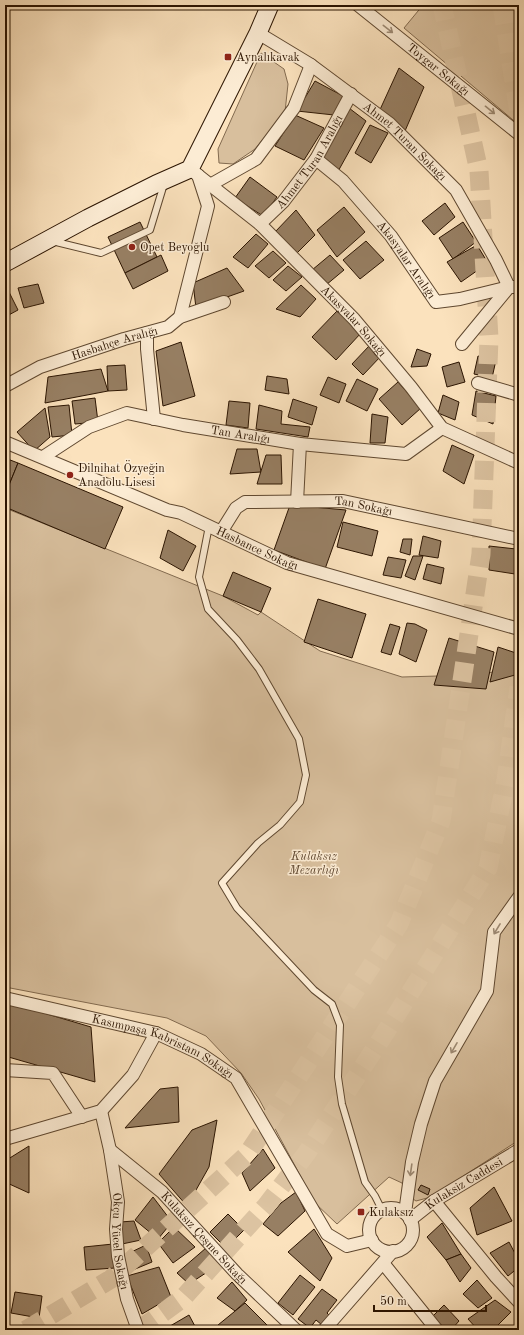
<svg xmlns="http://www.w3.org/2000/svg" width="524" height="1335" font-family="'Old Standard TT',serif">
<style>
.green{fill:#d8bf9d;stroke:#826a4f}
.building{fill:#977f63;stroke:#2b1401}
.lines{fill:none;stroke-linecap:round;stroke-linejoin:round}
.primary-tunnel{stroke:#dcc3a1;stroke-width:19;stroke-dasharray:19 10;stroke-linecap:butt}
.lane-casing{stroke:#5f4830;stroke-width:8}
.street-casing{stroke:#5f4830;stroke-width:14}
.secondary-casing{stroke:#2b1401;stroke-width:19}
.lane{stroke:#fcecd4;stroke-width:6}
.street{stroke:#fcecd4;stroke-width:12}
.secondary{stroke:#fcecd4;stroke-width:17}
.oneway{stroke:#9e8b75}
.poi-dot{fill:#8f2418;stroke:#fcecd4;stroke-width:1.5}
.labels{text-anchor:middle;stroke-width:3;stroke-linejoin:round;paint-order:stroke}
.poi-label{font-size:12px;fill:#2b1401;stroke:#fcecd4;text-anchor:start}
.street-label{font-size:12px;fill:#2b1401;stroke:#fcecd4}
.park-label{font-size:12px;font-style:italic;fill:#5f4730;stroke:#fcecd4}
</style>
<rect width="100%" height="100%" fill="#fbe2bd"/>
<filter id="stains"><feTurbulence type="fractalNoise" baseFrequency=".005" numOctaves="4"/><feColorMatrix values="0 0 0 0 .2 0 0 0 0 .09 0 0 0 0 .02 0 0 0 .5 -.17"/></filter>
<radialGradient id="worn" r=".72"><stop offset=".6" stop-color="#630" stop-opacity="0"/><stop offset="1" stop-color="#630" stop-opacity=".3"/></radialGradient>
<g class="green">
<polygon points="423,5 519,5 519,125 404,28"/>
<polygon points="261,53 284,69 288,84 285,112 255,149 233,164 219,163 218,149"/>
<polygon points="5,508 223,596 258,615 261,612 320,651 402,677 474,675 519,668 519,1140 431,1197 416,1201 410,1197 402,1183 389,1177 337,1224 315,1203 259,1099 241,1073 206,1036 167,1018 5,987"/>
</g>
<g class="building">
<polygon points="399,68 424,87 405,131 378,114"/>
<polygon points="315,81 343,96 334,115 297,111"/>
<polygon points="345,105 366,121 336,175 316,159"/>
<polygon points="295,115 324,128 304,160 275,146"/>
<polygon points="370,125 388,133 371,163 355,153"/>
<polygon points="250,177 277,197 263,216 235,198"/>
<polygon points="445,203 455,217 434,235 422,221"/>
<polygon points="344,207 365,232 337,257 317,230"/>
<polygon points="296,210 315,235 296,254 275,232"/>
<polygon points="140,222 157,257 125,273 108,237"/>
<polygon points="463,222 476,242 453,259 439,238"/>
<polygon points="256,234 268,244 248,268 233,257"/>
<polygon points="366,241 384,260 360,279 343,260"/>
<polygon points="477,245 488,263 461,282 447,262"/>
<polygon points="273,251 286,263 269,278 255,266"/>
<polygon points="161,255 168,271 133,289 125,273"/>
<polygon points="330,255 344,270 326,285 312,270"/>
<polygon points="288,266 302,277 286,291 273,280"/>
<polygon points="227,268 244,291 196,308 193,283"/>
<polygon points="38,284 44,303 24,308 18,288"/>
<polygon points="301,285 316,299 300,317 276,309"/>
<polygon points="9,292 18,310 5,317 5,295"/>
<polygon points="337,311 361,333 336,360 312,337"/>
<polygon points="181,342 195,396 163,406 156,351"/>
<polygon points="370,345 381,356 363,375 352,364"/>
<polygon points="417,349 431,354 427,366 411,367"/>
<polygon points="478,356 496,360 492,378 474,374"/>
<polygon points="459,362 465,382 447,387 442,367"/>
<polygon points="125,365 127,390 108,391 107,366"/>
<polygon points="101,369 108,391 45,403 48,377"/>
<polygon points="267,376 287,379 289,394 265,390"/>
<polygon points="328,377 346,384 339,403 320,395"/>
<polygon points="357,379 378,389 367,411 346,401"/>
<polygon points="398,382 421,408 402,425 379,399"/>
<polygon points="476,391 496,396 493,424 472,415"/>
<polygon points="443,395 459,402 455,420 438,413"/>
<polygon points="95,398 98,422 75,424 72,401"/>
<polygon points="293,399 317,407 312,425 288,417"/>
<polygon points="229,401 250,403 248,428 226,425"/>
<polygon points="69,405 72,435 52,437 48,407"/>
<polygon points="259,405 282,411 281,424 310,427 308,437 256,429"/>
<rect x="515" y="406" width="4" height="30"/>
<polygon points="45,408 50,437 34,451 17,432"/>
<polygon points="372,414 388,417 385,443 370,443"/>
<polygon points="452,445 474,455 464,484 443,471"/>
<polygon points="237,449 257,449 261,472 230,474"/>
<polygon points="266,455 281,455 282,484 257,484"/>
<polygon points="5,458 18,463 5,495"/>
<polygon points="18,463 123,507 105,549 5,507 5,495"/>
<polygon points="290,505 346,510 325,569 274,550"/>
<polygon points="343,522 378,531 372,556 337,547"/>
<polygon points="168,530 196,546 183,571 160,558"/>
<polygon points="423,536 441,541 438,558 419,555"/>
<polygon points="403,539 412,539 410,555 400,552"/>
<polygon points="489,546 516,549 515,574 489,570"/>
<polygon points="413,556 423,556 415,580 405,576"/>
<polygon points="388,557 406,560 401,578 383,575"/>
<polygon points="427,564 444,568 441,584 423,579"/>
<polygon points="233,572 271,588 261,612 223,596"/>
<polygon points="318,599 366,614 352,658 304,642"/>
<polygon points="407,623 415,624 427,630 416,662 399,654"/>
<polygon points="390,624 400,627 391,655 381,652"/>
<polygon points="449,638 494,652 486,689 434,685"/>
<polygon points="498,647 519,654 515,675 490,682"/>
<polygon points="10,1003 91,1027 95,1082 5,1056 5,1019"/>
<polygon points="178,1087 179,1122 125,1128 160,1089"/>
<polygon points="217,1120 209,1167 187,1206 159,1174 192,1130"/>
<polygon points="29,1146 29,1193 5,1182 5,1161"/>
<polygon points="263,1149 275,1168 250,1191 242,1173"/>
<polygon points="421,1185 430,1189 428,1195 418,1190"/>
<polygon points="494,1187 512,1221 477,1235 470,1208"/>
<polygon points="296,1192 305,1211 278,1236 263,1224 281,1203"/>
<polygon points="153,1197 172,1222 158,1239 135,1220"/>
<polygon points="228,1214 244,1230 226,1248 210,1232"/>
<polygon points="134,1221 141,1240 122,1244 120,1222"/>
<polygon points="442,1223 461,1254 446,1260 427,1237"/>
<polygon points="174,1227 195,1247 173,1263 158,1243"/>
<polygon points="314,1229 332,1258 320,1281 288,1252"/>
<polygon points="509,1242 519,1261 519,1267 508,1276 490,1253"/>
<polygon points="113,1244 115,1268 86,1270 84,1247"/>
<polygon points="146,1245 152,1262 128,1272 125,1255"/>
<polygon points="206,1248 218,1265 189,1284 177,1273"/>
<polygon points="461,1254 471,1268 460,1282 446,1260"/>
<polygon points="159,1267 171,1297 142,1314 127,1276"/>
<polygon points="300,1275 315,1287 293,1315 278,1303"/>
<polygon points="477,1280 492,1298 478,1308 463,1294"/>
<polygon points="232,1282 247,1300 235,1311 217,1298"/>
<polygon points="322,1289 337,1300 327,1313 329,1315 322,1325 316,1320 310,1328 298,1319"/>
<polygon points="15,1292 42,1296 39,1318 11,1313"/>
<polygon points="495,1300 511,1312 493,1330 478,1330 468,1319"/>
<polygon points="245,1303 267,1325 262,1330 222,1330 218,1325"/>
<polygon points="444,1305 459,1321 451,1330 442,1330 432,1317"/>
<polygon points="189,1315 197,1330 163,1330 165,1329"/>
</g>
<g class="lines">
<g class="primary-tunnel">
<polyline points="502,5 519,113"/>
<polyline points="26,1330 111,1279 247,1155 399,924 441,821 481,554 489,338 479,171 442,5"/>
<polyline points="139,1330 183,1298 266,1206 306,1154 387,1030 488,868 506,780 519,687"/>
</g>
<defs>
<g id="lane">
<polyline points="52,241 101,253 150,230 164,184"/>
<polyline points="209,526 199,577 208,609 237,640 259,669 299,739 306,775 300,802 280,825 258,843 222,883 237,908 314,990 332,1004 340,1025 338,1077 342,1104 365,1182 375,1196 382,1210"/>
</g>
<g id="street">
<path id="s1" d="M358,5L519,134"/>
<path id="s2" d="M258,33L311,65L389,123L456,190L496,260L509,287"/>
<path id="s3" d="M316,159L343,181L391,236L436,302L460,299L509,287H519"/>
<path id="s4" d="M190,169L260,224L354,319L411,387L442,428L519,463"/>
<polyline points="210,185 256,159 294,108 311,65"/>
<path id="s5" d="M260,224L283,202L316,159L351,94"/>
<polyline points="180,317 208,206 198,175"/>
<polyline points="147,333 147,349 154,419"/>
<polyline points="462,344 509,287"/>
<polyline points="478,383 519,395"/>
<path id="s6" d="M5,386L40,367L124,339L168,327L180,317L224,302"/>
<path id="s7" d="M5,442L167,510L181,513L287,563L519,629"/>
<path id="s8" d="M43,457L89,427L127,413L183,425L300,444L406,454L442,428"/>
<polyline points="297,502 300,444"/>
<path id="s9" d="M221,532L236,508L245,502L343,501L519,539"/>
<path id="s10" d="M5,998L156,1033L201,1054L236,1078L327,1234L347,1246L372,1240"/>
<polyline points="5,1070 53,1073 82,1117"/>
<path id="s11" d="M101,1111L110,1150L118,1202L116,1229L118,1256L127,1299L138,1330"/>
<polyline points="5,1139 101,1111 133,1075 156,1033"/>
<path id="s12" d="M110,1150L162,1192L237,1274L296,1330"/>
<polyline points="434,1201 496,1277 519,1302"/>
<circle cx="391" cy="1230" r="22"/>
<polyline points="405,1213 412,1162 421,1124 435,1081 487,991 494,932 519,897"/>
<path id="s13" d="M410,1220L434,1201L519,1150"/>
<polyline points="383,1263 437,1330"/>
<polyline points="324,1330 393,1251"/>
</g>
<polyline id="secondary" points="5,263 88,218 156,184 190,169 258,33 270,5"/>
</defs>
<use href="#lane" class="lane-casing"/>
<use href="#street" class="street-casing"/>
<use href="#secondary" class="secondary-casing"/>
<use href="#lane" class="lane"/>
<use href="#street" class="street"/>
<use href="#secondary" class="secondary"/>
</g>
<defs><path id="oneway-shaft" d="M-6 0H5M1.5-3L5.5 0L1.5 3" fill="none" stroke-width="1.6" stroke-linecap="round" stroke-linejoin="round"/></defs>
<g class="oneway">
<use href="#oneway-shaft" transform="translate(388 29) rotate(38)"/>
<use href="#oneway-shaft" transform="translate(490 110) rotate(39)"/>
<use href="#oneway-shaft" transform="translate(497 929) rotate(121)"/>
<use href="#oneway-shaft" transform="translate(454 1048) rotate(120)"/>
<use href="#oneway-shaft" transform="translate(411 1170) rotate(98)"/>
</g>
<g class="poi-dot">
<rect x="224" y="53" width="8" height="8" rx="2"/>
<circle cx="132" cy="247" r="4"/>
<circle cx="70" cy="475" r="4"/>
<rect x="357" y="1208" width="8" height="8" rx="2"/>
</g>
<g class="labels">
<g class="poi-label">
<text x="236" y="61">Aynalıkavak</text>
<text x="140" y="251">Opet Beyoğlu</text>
<text x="78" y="472">Dilnihat Özyeğin<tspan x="78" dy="14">Anadolu Lisesi</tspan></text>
<text x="369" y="1216">Kulaksız</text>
</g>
<g class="street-label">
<text dy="4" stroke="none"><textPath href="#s1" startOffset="103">Toygar Sokağı</textPath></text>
<text dy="4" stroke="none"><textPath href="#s2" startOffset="183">Ahmet Turan Sokağı</textPath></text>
<text dy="4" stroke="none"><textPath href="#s5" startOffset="80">Ahmet Turan Aralığı</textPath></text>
<text dy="4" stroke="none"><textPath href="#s3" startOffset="136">Akasyalar Aralığı</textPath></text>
<text dy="4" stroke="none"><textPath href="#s4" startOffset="224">Akasyalar Sokağı</textPath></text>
<text dy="4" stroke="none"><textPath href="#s6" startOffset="118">Hasbahçe Aralığı</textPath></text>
<text dy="4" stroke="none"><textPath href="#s8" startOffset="211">Tan Aralığı</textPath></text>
<text dy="4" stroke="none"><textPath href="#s9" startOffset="158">Tan Sokağı</textPath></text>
<text dy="4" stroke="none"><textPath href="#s7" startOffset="274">Hasbance Sokağı</textPath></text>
<text dy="4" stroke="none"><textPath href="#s10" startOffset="166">Kasımpaşa Kabristanı Sokağı</textPath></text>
<text dy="4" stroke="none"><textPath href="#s13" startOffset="65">Kulaksiz Caddesi</textPath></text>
<text dy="4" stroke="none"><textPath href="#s12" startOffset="129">Kulaksız Çeşme Sokağı</textPath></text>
<text dy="4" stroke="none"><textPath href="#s11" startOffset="132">Okçu Yücel Sokağı</textPath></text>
</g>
<g class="park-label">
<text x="314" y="860">Kulaksız<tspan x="314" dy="14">Mezarlığı</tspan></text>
</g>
</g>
<rect width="524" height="1335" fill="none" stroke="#fbe2bd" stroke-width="20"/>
<rect x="6" y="6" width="512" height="1323" fill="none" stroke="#2b1401" stroke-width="2"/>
<rect x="10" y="10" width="504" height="1315" fill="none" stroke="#2b1401"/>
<path d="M374 1305v6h112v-6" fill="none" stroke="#2b1401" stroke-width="2"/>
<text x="380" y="1305" font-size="12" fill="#2b1401" stroke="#fcecd4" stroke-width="3" paint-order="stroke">50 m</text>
<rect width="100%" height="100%" filter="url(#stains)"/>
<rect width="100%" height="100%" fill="url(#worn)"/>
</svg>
